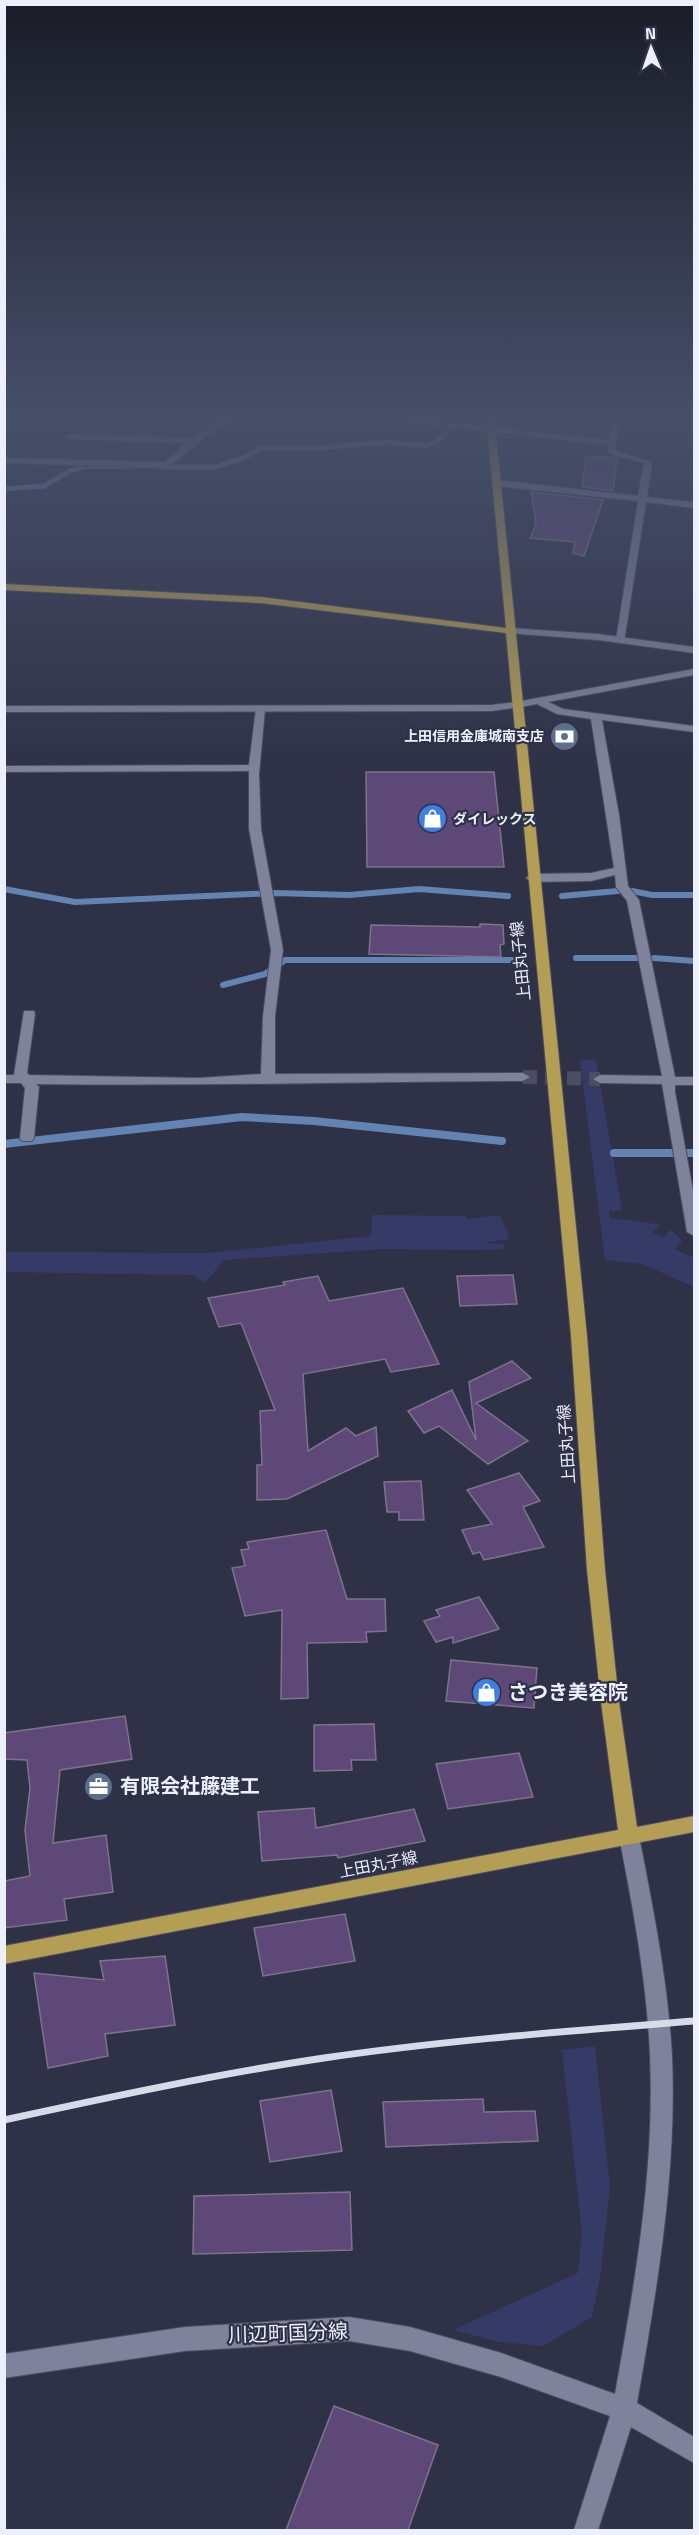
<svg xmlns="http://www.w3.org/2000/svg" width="699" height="2535" font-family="'Titillium Web','Noto Sans JP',sans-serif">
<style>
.green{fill:#363a66}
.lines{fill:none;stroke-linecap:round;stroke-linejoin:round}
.stream-far2{stroke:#6383b2;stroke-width:5}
.stream-far1{stroke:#6383b2;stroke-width:6}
.stream{stroke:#6383b2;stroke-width:8}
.building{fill:#5d4878;stroke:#7d748c;stroke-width:1.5}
.minor-tunnel{stroke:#4b4e62;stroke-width:14;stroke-dasharray:14 8;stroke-linecap:butt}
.minor-casing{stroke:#4a4d5f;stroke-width:2}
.tertiary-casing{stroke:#4a4d5f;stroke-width:2}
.primary-casing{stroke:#4a4d5f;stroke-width:2}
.minor{fill:#7e829b;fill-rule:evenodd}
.tertiary{fill:#7e829b;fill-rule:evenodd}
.primary{fill:#b49e55;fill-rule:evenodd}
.rail{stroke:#d7dae9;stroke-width:7}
.labels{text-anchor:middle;stroke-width:4.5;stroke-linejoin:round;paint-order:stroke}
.far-poi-label{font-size:14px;font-weight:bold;fill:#eceffd;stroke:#2f3247;text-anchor:end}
.street-label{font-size:16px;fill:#eceffd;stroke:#2f3247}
.near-poi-label{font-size:20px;font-weight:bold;fill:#eceffd;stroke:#2f3247;text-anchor:start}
.near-street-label{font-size:20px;fill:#eceffd;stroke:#2f3247}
</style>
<rect width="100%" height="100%" fill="#2f3247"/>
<g class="green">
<polygon points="580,1060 596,1060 622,1210 609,1211 610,1218 656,1224 660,1226 652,1232 663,1237 671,1230 682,1241 674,1249 694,1258 694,1287 642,1264 605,1260"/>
<polygon points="372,1215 466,1216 467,1219 500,1215 510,1239 482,1243 503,1244 506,1248 493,1250 382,1249 224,1260 205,1283 193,1275 5,1272 5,1252 208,1253 371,1236"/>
<polygon points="595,2046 610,2187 600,2278 592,2317 543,2346 499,2342 453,2330 578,2273 582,2232 562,2050"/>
</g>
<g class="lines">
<g class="stream-far2">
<polyline points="158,467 216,467 241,459 261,448 319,448 387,442 426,446 435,443 457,421 453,416"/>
<polyline points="4,489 44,486 70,471 86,466 133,467"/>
</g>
<g class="stream-far1">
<polyline points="4,889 75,902 274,893 349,895 419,889 508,896"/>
<polyline points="632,891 652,895 694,895"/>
<polyline points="562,896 618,891"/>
<polyline points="576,958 637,958"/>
<polyline points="654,958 694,961"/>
<polyline points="223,985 265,974 285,960 517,960"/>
</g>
<g class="stream">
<polyline points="4,1144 242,1117 314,1121 502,1141"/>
<polyline points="614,1153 694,1153"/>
</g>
</g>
<g class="building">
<polygon points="586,456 617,458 613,491 582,487"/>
<polygon points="531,492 603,500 584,556 573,553 575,542 530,538 536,524"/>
<polygon points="366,772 494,772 504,867 367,867"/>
<polygon points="480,924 503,925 504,944 500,945 501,957 369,954 371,925 480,927"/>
<polygon points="513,1275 517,1304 460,1306 457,1276"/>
<polygon points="318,1276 329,1301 403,1288 439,1364 391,1372 385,1359 303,1374 308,1451 346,1428 356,1436 376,1427 378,1456 287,1499 257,1500 257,1465 262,1465 260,1411 275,1410 241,1323 219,1327 208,1298 285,1285 283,1282"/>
<polygon points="512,1361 531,1378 476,1403 528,1441 488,1464 439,1426 424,1433 408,1411 452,1390 476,1440 469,1382"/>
<polygon points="519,1473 540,1501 523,1507 544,1547 484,1560 480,1552 473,1554 462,1530 492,1524 467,1490"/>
<polygon points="421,1481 424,1520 399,1520 399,1512 387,1512 384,1482"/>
<polygon points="326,1530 347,1599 385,1599 386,1631 366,1632 367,1642 307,1643 308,1698 281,1699 282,1610 245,1616 232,1568 245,1566 241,1550 249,1549 247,1542"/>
<polygon points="479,1597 499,1629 453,1643 453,1637 436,1642 424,1621 440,1616 436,1610"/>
<polygon points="451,1660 537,1668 534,1708 446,1701"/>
<polygon points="125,1716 132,1759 60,1770 53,1843 106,1835 113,1892 64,1899 67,1920 4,1928 4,1881 30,1876 25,1830 30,1788 27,1760 4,1759 4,1733"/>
<polygon points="374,1724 376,1760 351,1760 352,1770 314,1771 314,1725"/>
<polygon points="519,1753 533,1797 448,1809 436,1764"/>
<polygon points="314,1808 316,1828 414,1809 425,1841 338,1858 337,1855 262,1861 258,1812"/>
<polygon points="345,1914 355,1961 263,1976 254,1928"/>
<polygon points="165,1956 175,2025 105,2034 108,2056 48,2068 34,1973 104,1980 100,1961"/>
<polygon points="331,2090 342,2151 270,2162 260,2101"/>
<polygon points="483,2099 484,2112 535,2111 538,2141 386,2147 383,2102"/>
<polygon points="350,2192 352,2250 193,2254 194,2196"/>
<polygon points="334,2406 438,2445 408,2530 286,2530"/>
</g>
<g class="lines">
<polyline class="minor-tunnel" points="523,1077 600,1079"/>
<defs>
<g id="minor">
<polygon points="233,416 245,416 213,431 167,468 4,463 4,458 165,462 186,443 69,439 65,437 69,435 192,438 217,422"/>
<polygon points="367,416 390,416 608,440 615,419 622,417 615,443 616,451 652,462 647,497 694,502 694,508 646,502 624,642 616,640 638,501 496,486 492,483 496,480 638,496 644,463 609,454 607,445 371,418"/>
<polygon points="694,669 694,675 548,702 563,709 694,726 694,732 602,720 619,815 628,886 639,900 675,1077 694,1077 694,1085 675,1085 675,1092 694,1196 694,1236 687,1232 662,1084 600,1083 593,1079 600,1075 662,1076 627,901 616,887 615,875 591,881 532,882 526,878 532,874 591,873 614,868 591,719 557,714 537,704 516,708 511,705 516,702"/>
<path d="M256,708L265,710L259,774L261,829L283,950L275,1016V1074L523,1073L530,1077L523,1081C361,1082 199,1086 36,1084L39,1087L34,1138L32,1141H22L20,1138L25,1088L21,1083H4V1075H14L24,1011H34L35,1014L27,1073L29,1075L199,1078L261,1074L263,1016L271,950L249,829V771L4,772V766L249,765Z"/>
</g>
<g id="tertiary">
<polygon points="510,628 598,634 694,647 694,653 598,640 507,633 507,629"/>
<polygon points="516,702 520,703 520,707 491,711 4,712 4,706 491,705"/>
<path d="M629,1828L636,1830L639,1836C653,1908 668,1982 672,2056C677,2173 657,2288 637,2403L694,2437V2463L631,2427L598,2530H574L610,2416L501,2377L410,2351L349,2341L185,2351L4,2378V2354L185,2327L349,2317L410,2327L501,2353L615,2394C635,2282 655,2170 650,2056C647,1982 633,1908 619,1836L622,1830Z"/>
</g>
<polygon id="primary" points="486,416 494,416 587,1336 605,1570 619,1702 637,1827 694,1816 694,1832 4,1964 4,1946 618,1830 601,1702 587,1570 571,1336 506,633 261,603 4,590 4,584 261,597 506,628"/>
</defs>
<use href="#minor" class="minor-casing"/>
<use href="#tertiary" class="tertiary-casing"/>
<use href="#primary" class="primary-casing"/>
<use href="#minor" class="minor"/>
<use href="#tertiary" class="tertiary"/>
<use href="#primary" class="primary"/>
<path class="rail" d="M4,2120C110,2097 217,2074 324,2058C447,2040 571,2031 694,2021"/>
</g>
<linearGradient id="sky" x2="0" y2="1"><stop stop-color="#1a1c27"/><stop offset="0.54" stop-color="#474f69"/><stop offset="1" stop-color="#474f69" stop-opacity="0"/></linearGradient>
<rect width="699" height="771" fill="url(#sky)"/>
<defs>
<symbol id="bank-disc" viewBox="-11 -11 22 22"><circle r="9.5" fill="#5c6f8a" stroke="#2f3247"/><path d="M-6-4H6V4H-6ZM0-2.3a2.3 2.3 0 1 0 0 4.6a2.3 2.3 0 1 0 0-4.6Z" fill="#fff"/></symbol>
<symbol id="shop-disc" viewBox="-11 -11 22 22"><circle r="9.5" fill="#3f7fe0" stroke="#2f3247"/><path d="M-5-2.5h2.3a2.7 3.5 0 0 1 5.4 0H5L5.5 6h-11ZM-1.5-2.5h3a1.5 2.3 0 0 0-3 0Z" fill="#fff"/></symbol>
<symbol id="office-disc" viewBox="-11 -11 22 22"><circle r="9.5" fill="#5c6f8a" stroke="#2f3247"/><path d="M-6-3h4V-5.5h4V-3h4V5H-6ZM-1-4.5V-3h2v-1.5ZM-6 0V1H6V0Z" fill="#fff"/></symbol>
</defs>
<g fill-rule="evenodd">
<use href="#bank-disc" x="548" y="720" width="33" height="33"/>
<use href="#shop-disc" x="416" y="802" width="33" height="33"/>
<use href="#shop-disc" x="470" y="1676" width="33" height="33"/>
<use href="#office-disc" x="82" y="1770" width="33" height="33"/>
</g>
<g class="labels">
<g class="far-poi-label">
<text x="544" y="741">上田信用金庫城南支店</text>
<text x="453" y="824" text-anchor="start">ダイレックス</text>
</g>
<g class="street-label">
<text transform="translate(520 961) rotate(-96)" y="6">上田丸子線</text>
<text transform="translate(566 1444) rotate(-94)" y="6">上田丸子線</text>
<text transform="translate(378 1864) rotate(-11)" y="6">上田丸子線</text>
</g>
<g class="near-poi-label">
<text x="508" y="1699">さつき美容院</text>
<text x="120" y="1793">有限会社藤建工</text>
</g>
<g class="near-street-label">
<text transform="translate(288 2333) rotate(-2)" y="7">川辺町国分線</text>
</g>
</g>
<rect width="699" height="2535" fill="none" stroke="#eceffd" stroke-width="12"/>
<g transform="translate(651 48) rotate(358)" stroke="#2f3247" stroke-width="4.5" paint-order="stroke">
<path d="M0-4.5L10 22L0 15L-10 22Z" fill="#eceffd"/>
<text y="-9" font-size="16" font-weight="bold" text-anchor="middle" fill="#eceffd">N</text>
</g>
</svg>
